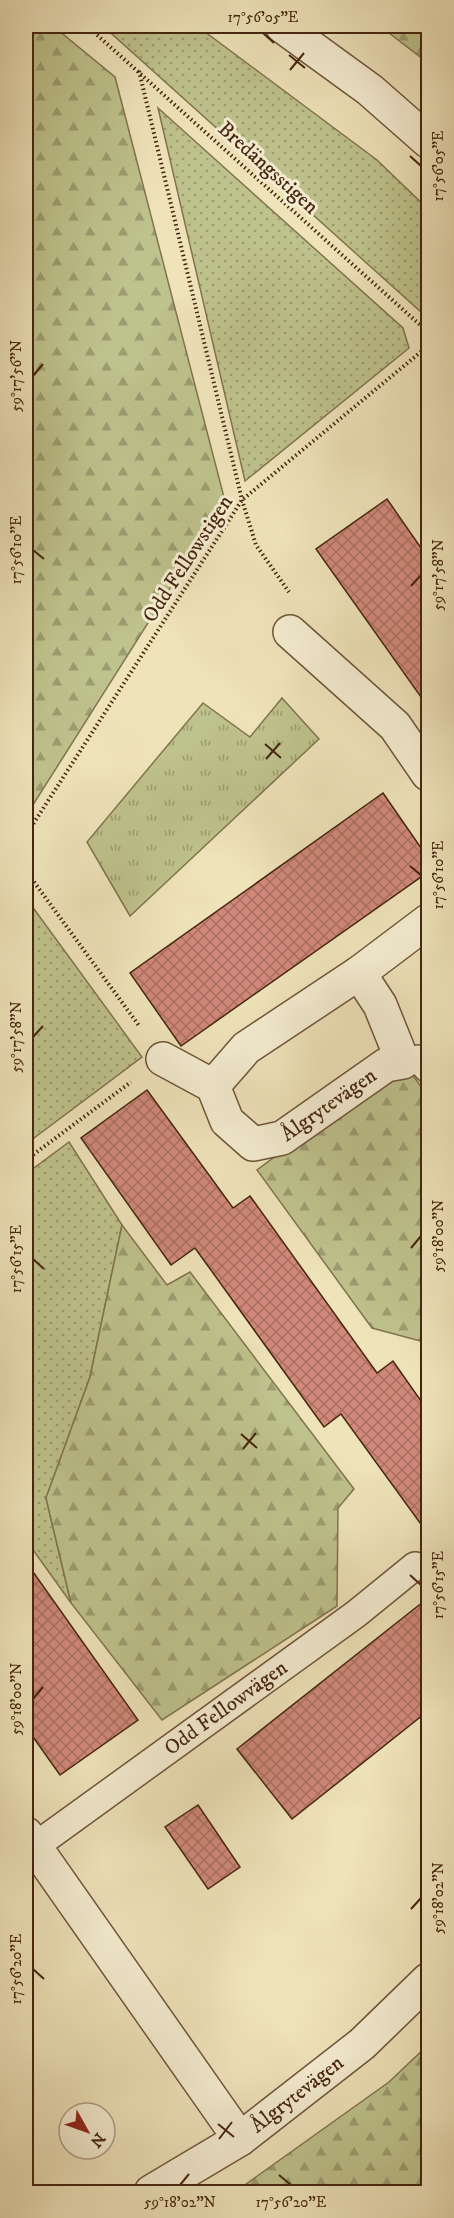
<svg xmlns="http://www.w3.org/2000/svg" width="454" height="2218" font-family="'IM FELL DW Pica',serif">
	<defs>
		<pattern id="grass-dots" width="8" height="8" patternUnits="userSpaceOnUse" patternTransform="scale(1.5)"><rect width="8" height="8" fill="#bec28c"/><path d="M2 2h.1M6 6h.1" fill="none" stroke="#9c9d71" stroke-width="1.8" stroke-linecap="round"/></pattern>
		<pattern id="forest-firs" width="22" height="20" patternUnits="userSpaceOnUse" patternTransform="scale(1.5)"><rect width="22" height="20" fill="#bec28c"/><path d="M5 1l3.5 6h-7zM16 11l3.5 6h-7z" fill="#9c9d71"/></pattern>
		<pattern id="park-tufts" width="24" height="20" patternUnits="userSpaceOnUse" patternTransform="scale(1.5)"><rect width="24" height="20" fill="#bec28c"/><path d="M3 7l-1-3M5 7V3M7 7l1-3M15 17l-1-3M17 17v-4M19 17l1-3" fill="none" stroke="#9c9d71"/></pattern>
		<pattern id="building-cross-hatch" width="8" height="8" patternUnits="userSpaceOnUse" patternTransform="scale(1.5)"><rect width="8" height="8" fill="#d0887a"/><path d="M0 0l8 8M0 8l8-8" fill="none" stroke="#ab6f62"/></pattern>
	</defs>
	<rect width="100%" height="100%" fill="#efe3ba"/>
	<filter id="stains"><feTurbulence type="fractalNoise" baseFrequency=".00333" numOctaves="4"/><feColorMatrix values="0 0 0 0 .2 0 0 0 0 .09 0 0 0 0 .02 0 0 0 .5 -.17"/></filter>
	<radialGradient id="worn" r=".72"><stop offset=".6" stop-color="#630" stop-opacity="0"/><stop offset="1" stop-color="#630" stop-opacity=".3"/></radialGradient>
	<path fill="url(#grass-dots)" stroke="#82744e" stroke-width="1.5" d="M103 26H197L377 160 428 209V312H421Z
		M158 108 403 328 409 348 245 481Z
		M26 898 142 1057 26 1144Z
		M69 1142 122 1225 90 1377 46 1498 71 1603 26 1540V1174Z"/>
	<path fill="url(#forest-firs)" stroke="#82744e" stroke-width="1.5" d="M26 26H53L115 77 225 501 26 816Z
		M380 26H428V63Z
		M403 1062 428 1096V1343L372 1328 257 1170Z
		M122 1225 167 1285 190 1272 354 1489 338 1508 337 1606 162 1720 71 1603 46 1498 90 1377Z
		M428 2045V2192H235L389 2082Z"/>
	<path fill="url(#park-tufts)" stroke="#82744e" stroke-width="1.5" d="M282 698 319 739 130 916 87 842 203 703 250 737Z"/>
	<path fill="url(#building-cross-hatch)" stroke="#45250f" stroke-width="1.5" d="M387 499 428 558V707L316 549Z
		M383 793 428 858V872L181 1046 130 973Z
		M147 1090 233 1208 250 1196 377 1373 393 1361 428 1411V1523L423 1527 341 1414 324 1427 195 1248 171 1265 81 1138Z
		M26 1562 138 1720 60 1775 26 1727Z
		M428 1598V1711L292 1819 237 1749Z
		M198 1805 240 1867 208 1889 165 1827Z"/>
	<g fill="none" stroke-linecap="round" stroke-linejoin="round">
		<g stroke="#70543a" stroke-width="30">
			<g id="service">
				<path d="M403 1062 419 1059 428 1069"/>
				<path id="s1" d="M34 1847 356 1614 415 1566"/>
			</g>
		</g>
		<g stroke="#70543a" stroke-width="36">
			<g id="minor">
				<path d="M290 632 395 726 428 774"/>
				<path id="s2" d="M163 1059 213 1086 227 1121 253 1144 282 1138 386 1065 403 1062 380 1005 359 973"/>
				<path d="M213 1086 246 1048 359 973 428 921"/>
				<path d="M26 1834 240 2139"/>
			</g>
		</g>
		<g stroke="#70543a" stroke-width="36">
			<g id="tertiary">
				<path d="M282 26 370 90 428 141"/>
				<path id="s3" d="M151 2192 240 2139 362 2044 428 1980"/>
			</g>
		</g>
		<path stroke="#45250f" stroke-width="4" stroke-dasharray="1.5 3" stroke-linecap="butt" d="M87 26 428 332
			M139 71 242 500 256 545 289 592
			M26 835 242 500 428 346
			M26 871 140 1027
			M26 1160 131 1082"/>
		<use href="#service" stroke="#f5edd2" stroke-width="27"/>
		<use href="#minor" stroke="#f5edd2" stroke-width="33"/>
		<use href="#tertiary" stroke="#f5edd2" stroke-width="33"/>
	</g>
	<path fill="none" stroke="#45250f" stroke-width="2" d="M263 33 274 43M289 55 305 68M290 70 304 53M410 156 421 166M33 376 43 364M33 550 44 559M411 586 421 575M265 744 281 758M266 759 280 743M410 866 421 875M33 1037 43 1026M411 1248 421 1236M33 1259 44 1269M241 1434 257 1448M243 1449 256 1433M410 1575 421 1585M33 1699 43 1687M411 1909 421 1898M33 1969 44 1979M218 2124 234 2137M219 2139 232 2122M279 2175 291 2185M180 2185 189 2174"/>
	<g text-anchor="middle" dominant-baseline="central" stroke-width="6" stroke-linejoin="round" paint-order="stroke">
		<g font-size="21" fill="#45250f" stroke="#f5edd2">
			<text transform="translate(268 168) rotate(42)">Bredängsstigen</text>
			<text transform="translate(188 559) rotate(-57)">Odd Fellowstigen</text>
			<text stroke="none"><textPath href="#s2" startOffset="216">Ålgrytevägen</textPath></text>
			<text stroke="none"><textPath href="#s1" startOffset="237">Odd Fellowvägen</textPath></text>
			<text stroke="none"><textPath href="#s3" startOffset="176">Ålgrytevägen</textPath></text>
		</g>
	</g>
	<rect width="454" height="2218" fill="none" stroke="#efe3ba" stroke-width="66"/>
	<g transform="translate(87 2131) rotate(130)"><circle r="28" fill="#f5edd2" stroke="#af9d84" stroke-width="1.5"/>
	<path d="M0-4.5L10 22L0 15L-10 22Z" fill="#8f2418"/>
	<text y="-9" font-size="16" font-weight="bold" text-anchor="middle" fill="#45250f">N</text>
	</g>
	<rect x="33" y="33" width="388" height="2152" fill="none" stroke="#45250f" stroke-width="2"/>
	<g font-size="15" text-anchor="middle" fill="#45250f">
		<text x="263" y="22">17°56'05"E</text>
		<text transform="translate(438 166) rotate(-90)" y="5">17°56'05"E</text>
		<text transform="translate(16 376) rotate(-90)" y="5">59°17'56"N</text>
		<text transform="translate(16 550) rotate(-90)" y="5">17°56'10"E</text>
		<text transform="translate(438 575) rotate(-90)" y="5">59°17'58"N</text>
		<text transform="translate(438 875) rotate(-90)" y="5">17°56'10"E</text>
		<text transform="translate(16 1037) rotate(-90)" y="5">59°17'58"N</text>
		<text transform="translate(438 1236) rotate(-90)" y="5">59°18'00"N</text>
		<text transform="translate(16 1259) rotate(-90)" y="5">17°56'15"E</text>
		<text transform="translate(438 1585) rotate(-90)" y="5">17°56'15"E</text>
		<text transform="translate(16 1699) rotate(-90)" y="5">59°18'00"N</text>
		<text transform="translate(438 1898) rotate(-90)" y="5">59°18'02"N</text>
		<text transform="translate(16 1969) rotate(-90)" y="5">17°56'20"E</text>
		<text x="180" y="2207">59°18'02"N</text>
		<text x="291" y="2207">17°56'20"E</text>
	</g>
	<rect width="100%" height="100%" filter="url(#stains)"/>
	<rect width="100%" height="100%" fill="url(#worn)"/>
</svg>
